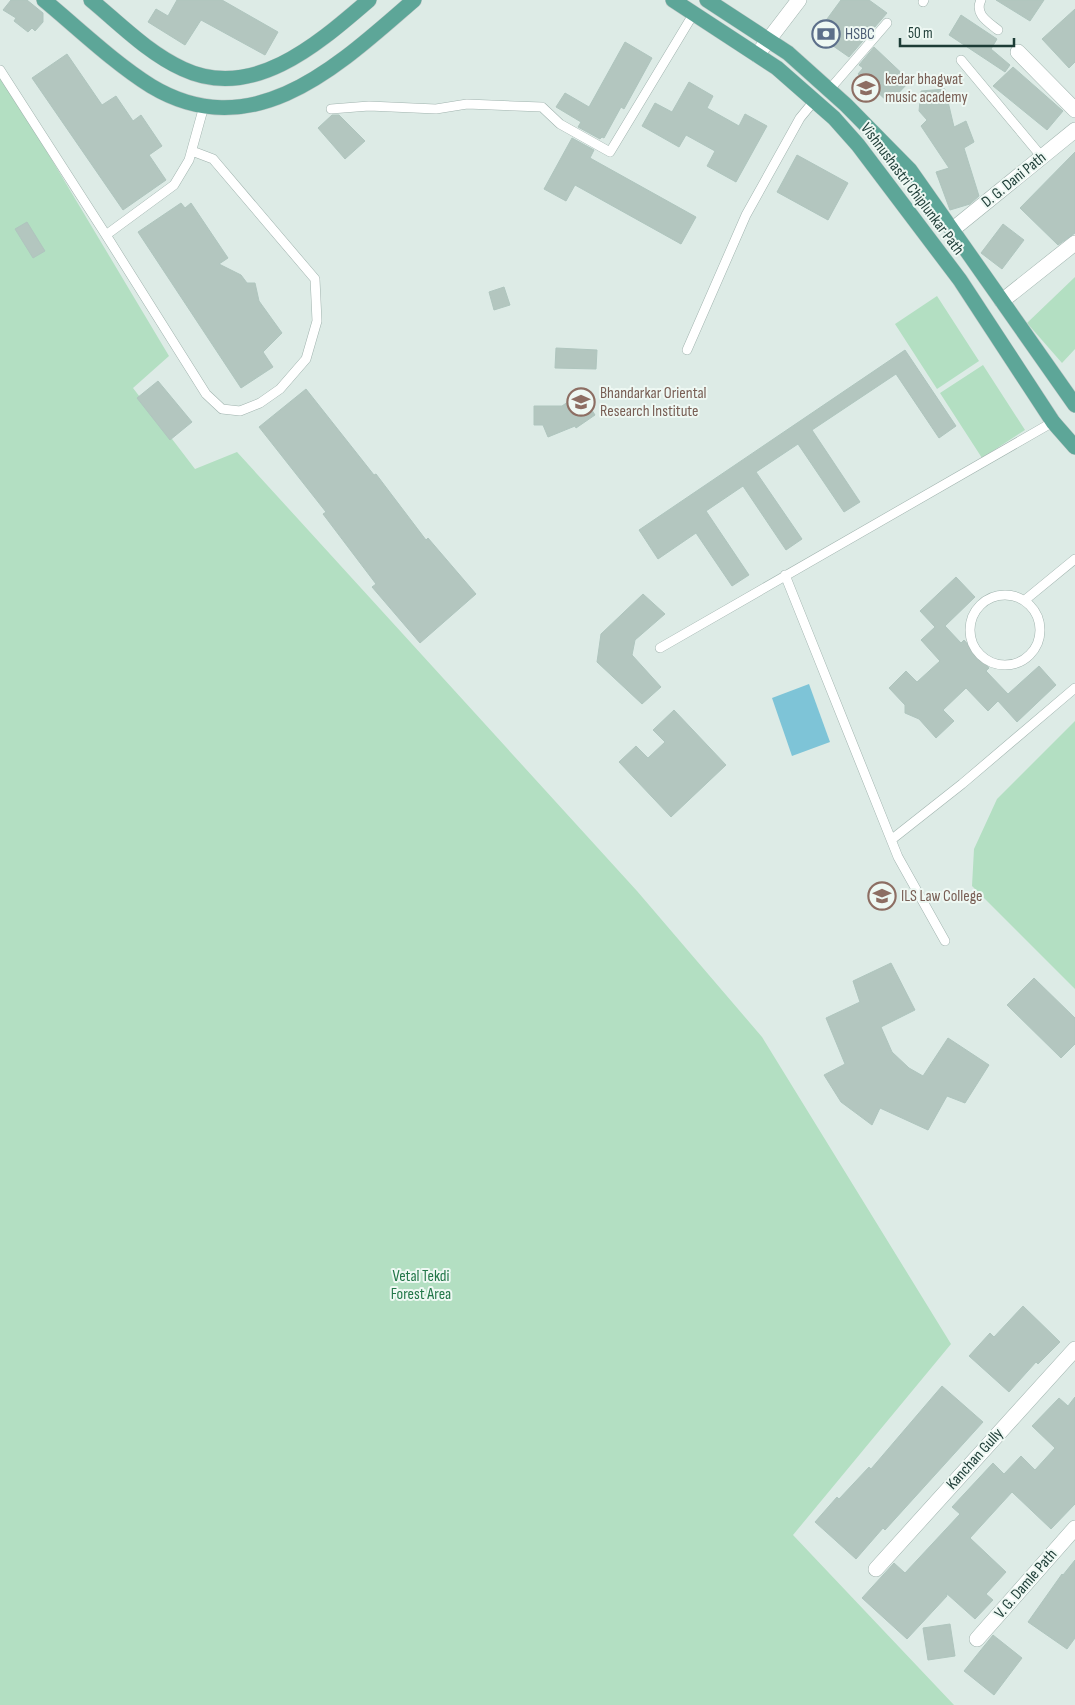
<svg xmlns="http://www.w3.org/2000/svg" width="1075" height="1705" font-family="'Sofia Sans Condensed',sans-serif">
	<rect width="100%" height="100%" fill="#ddebe6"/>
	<path fill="#b3dfc2" d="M0 73 169 356 133 388 195 469 237 452 637 891 762 1037 951 1344 793 1535 954 1705H0Z
		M1075 277V349L1062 363 1027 323Z
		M937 296 979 361 937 389 895 324Z
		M983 365 1025 430 982 458 940 393Z
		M1075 721V989L972 886 974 849 997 799Z"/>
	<path fill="#7ec4d7" d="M809 684 830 742 792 756 772 698Z"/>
	<path fill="#b3c6bf" stroke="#afc5be" d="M11 0H27L43 13V22L35 31 32 28 28 32 14 21 16 18 3 10Z
		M177 0H222L278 32 265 55 201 20 185 45 148 22 156 9 168 16Z
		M841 0H869L887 13 849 57 816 34Z
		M996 0H1044L1030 21Z
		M1075 9V62L1069 68 1042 39Z
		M961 15 997 39 991 49 1010 65 1005 72 949 35Z
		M625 42 652 58 624 109 621 107 604 138 602 137 600 139 578 127 581 122 556 107 565 93 589 107Z
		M874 47 910 81 889 103 858 74 863 68 859 65Z
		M67 54 102 105 116 96 133 121 141 115 162 146 149 155 166 180 123 210 32 78Z
		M1013 67 1063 111 1047 130 993 86Z
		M689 82 713 96 707 108 739 126 745 114 767 126 736 182 707 166 715 151 686 135 679 147 642 126 655 103 672 112Z
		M945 89 954 127 966 121 974 142 964 148 979 196 970 204 950 210 936 172 949 168 921 126 927 120 919 111 921 91Z
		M332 115H339L365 141 345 159 318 128Z
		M572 138 594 150 590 158 696 217 681 244 575 185 566 201 544 189Z
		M1075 152V233L1058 245 1020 208Z
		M797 155 848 183 828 220 777 192Z
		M181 203 185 208 191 203 228 258 219 264 241 275 247 283H255L259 301 282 333 263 352 273 367 241 388 138 232Z
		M27 222 45 251 33 258 15 229Z
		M1003 224 1024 240 1002 269 981 253Z
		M504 287 510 305 494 310 489 292Z
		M556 348 597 350 596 369 555 368Z
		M905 350 956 426 939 438 896 374 812 430 860 502 844 512 798 444 756 472 802 539 786 550 743 486 706 511 749 575 732 586 696 533 658 559 639 530Z
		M158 381 192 422 170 440 137 398Z
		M306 389 374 475 376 474 426 540 428 538 476 594 420 643 372 587 376 584 323 514 326 512 259 427Z
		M581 393 595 415 576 428 575 426 548 437 543 425H534V406H562Z
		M956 577 975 597 945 626 961 643 964 640 989 668 986 671 1008 694 1039 666 1056 685 1017 722 998 701 988 711 966 688 943 710 954 721 936 738 919 719 905 713V705L889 688 906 671 917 682 940 661 921 640 935 627 920 611Z
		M643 594 665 614 635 640 632 655 661 687 642 704 597 662 601 634Z
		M674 710 726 765 671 817 619 762 636 746 648 758 665 742 653 730Z
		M891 963 915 1010 881 1027 892 1052 909 1068 923 1076 948 1038 989 1065 965 1103 947 1096 928 1130 880 1108 872 1125 841 1102 824 1075 845 1064 826 1018 860 1002 853 981Z
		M1034 978 1075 1018V1044L1061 1058 1007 1005Z
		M1023 1306 1060 1342 1038 1364 1036 1362 1009 1392 969 1356 990 1333 994 1337Z
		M942 1386 983 1422 885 1530 883 1528 856 1559 815 1522 837 1497 839 1499 869 1467 871 1469Z
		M1075 1397V1504L1051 1529 1012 1492 970 1538 1006 1572 986 1594 993 1600 975 1619 946 1593 947 1596 907 1639 862 1598 894 1563 905 1573 960 1514 952 1507 993 1463 1004 1474 1021 1456 1035 1470 1055 1448 1032 1426 1059 1398 1068 1406Z
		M1075 1560V1638L1067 1649 1028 1622 1062 1574 1063 1575Z
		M950 1624 955 1656 928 1660 923 1628Z
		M993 1635 1022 1658 994 1695 964 1671Z"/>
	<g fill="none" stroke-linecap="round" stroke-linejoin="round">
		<g stroke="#a0b3ae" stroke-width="10">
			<path id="service" d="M981 0C974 14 988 22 998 30
				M923 2 924 0
				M961 60 1042 157
				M0 70 106 235 174 185 189 160 204 106
				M829 90 887 23
				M331 109 369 106 436 109 467 104 542 107 560 124 610 152 694 13
				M106 235 206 394 222 409 240 411 260 403 280 389 306 359 317 321 315 279 213 159 192 151
				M687 350 746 215 800 118 814 101
				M785 575 898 857 945 941
				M970 630a35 35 0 1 1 70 0a35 35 0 1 1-70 0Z
				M1025 600 1075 559
				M660 648 1053 422
				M891 840 962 784 1075 688"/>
		</g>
		<g stroke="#a0b3ae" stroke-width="16">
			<path id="minor" d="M1018 52 1075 110
				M952 230 1075 130
				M1002 301 1075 243
				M876 1569 1075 1349
				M977 1639 1075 1528"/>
		</g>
		<g stroke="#a0b3ae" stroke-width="16">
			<path id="tertiary" d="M757 55 799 0"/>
		</g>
		<g stroke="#c0c8c7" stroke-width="16">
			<path id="primary" d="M44 0C79 29 113 62 151 86 254 148 340 64 414 0
				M91 0C120 24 148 53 183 69 253 102 319 43 369 0
				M673 0 777 68 834 118 858 145 960 280 1053 422 1075 447
				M707 0 788 53 846 105 910 170 1075 405"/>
		</g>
		<use href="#service" stroke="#fff" stroke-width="9"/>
		<use href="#minor" stroke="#fff" stroke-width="15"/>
		<use href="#tertiary" stroke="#fff" stroke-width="15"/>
		<use href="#primary" stroke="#5da698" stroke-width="15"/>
	</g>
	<defs>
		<g id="bank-ring" transform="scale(1.4375)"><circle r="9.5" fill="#eef8f3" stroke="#5c6f8a" stroke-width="1.5"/><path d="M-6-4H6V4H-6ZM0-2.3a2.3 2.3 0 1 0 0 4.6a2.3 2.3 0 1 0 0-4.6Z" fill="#5c6f8a"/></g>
		<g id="school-ring" transform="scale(1.4375)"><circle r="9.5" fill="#eef8f3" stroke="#8d6e63" stroke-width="1.5"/><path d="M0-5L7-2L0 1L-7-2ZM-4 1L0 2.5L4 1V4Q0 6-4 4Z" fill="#8d6e63"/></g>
		<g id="university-ring" transform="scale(1.4375)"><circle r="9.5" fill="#eef8f3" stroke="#8d6e63" stroke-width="1.5"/><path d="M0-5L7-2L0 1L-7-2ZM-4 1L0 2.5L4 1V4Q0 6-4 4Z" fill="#8d6e63"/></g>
	</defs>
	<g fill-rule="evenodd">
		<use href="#bank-ring" x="826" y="34"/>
		<use href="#school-ring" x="866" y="88"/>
		<use href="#university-ring" x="581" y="402"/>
		<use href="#university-ring" x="882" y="896"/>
	</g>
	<g text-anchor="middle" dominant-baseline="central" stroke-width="4" stroke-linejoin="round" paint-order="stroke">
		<g font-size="16" fill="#4e5e75" stroke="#eef8f3" text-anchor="start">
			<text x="845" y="34">HSBC</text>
		</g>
		<g font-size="16" fill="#785e54" stroke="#eef8f3" text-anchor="start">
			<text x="885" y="79">kedar bhagwat<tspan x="885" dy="18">music academy</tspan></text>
			<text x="600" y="393">Bhandarkar Oriental<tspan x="600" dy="18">Research Institute</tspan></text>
			<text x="901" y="896">ILS Law College</text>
		</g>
		<g font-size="16" fill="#1d3c36" stroke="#eef8f3">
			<text transform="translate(1014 180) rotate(-39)">D. G. Dani Path</text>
			<text transform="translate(912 189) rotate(53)">Vishnushastri Chiplunkar Path</text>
			<text transform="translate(975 1459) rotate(-48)">Kanchan Gully</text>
			<text transform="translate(1026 1584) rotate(-49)">V. G. Damle Path</text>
		</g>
		<g font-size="16" fill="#237749" stroke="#eef8f3">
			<text x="421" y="1276">Vetal Tekdi<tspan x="421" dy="18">Forest Area</tspan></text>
		</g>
	</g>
	<path d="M900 38v8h114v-8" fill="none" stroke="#1d3c36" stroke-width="2.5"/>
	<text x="908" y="38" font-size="15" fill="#1d3c36" stroke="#eef8f3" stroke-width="4" paint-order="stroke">50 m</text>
</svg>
